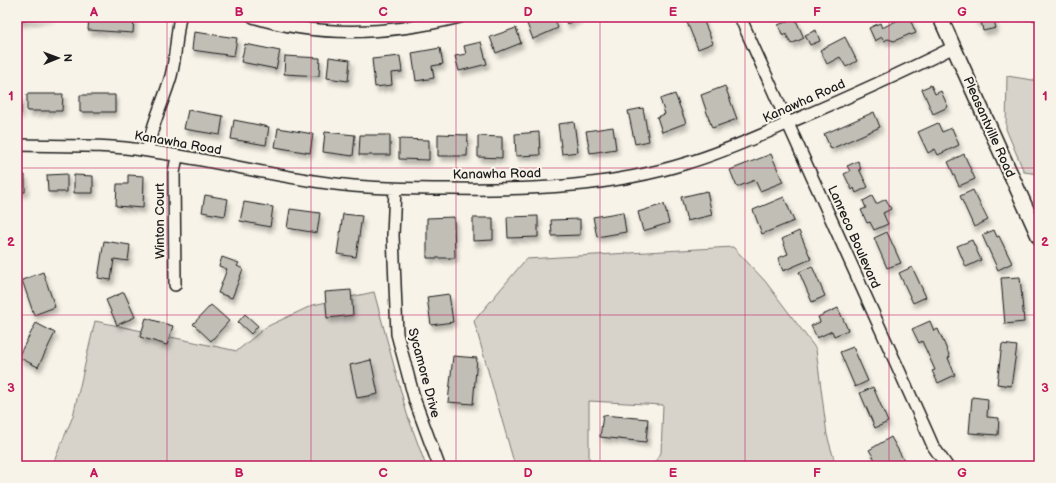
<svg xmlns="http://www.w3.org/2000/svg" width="1056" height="483" font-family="'Balsamiq Sans',sans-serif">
	<defs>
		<filter id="shadow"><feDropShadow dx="2.5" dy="4.5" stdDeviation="2" flood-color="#0004"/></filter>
	</defs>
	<rect width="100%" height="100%" fill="#f7f3e8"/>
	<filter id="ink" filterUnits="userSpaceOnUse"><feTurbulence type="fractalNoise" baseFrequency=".025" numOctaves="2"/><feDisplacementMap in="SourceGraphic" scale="8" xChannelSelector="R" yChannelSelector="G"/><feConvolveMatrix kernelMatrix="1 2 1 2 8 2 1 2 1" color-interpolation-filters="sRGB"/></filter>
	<g filter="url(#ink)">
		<path fill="#d7d3cb" stroke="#7a7874" d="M1006 17H1039V21L1006 19Z
			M1007 76 1039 81V174L1024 172 1006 129Z
			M733 247 765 281 816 349 827 435 836 466H652L661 453 663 405 589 401V459L594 466H515L474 321 526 259Z
			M374 292 407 414 426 466H52L73 416 95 321 237 351 266 327 313 305Z"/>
		<path fill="#c0beb5" stroke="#1c1c1c" filter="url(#shadow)" d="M17 17H51L17 22Z
			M89 17H134L133 33 88 30Z
			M542 17H554L558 28 533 39 527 24Z
			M564 17H581L567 24Z
			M694 17H702L713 43 698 49 686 20Z
			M904 17H909L916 33 911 35 910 34 894 41 888 39 884 41 882 37 875 41 869 28 880 23 882 28Z
			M975 17H993L996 28 983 31 981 21 976 22Z
			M795 18 804 38 791 44 786 34 783 36 778 25Z
			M516 28 521 43 496 53 490 37Z
			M816 30 820 41 810 45 805 35Z
			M194 32 237 38 234 56 192 50Z
			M845 37 857 61 846 67 840 57 827 64 820 50Z
			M481 42 487 64 459 71 455 56 466 54 464 46Z
			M245 44 280 51 276 69 241 62Z
			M440 48 443 64 432 66 434 78 416 81 412 53Z
			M285 56 320 58 319 76 284 74Z
			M400 56 402 72 391 73 392 85 375 87 372 59Z
			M329 57 350 60 348 81 327 78Z
			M931 85 935 94 941 91 948 107 933 114 922 89Z
			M725 86 737 119 712 128 701 95Z
			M27 94H63L62 111H27Z
			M675 94 686 123 662 132 657 117 665 114 660 99Z
			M80 95H115V112H80Z
			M17 96 21 97V114L17 113Z
			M643 108 649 141 635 144 628 111Z
			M188 110 223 116 220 135 184 129Z
			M874 112 880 127 831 149 824 134Z
			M234 120 269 127 266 145 231 139Z
			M574 122 578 152 562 154 558 124Z
			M938 123 942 132 952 128 959 145 938 155 935 149 928 153 918 132Z
			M613 127 616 149 590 153 586 131Z
			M278 128 313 134 310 153 275 147Z
			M325 132 355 135 353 156 323 152Z
			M539 132 540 155 516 156 515 134Z
			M438 134 468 135 467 156H438Z
			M360 135H390V155H359Z
			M478 136 502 137V158L478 157Z
			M399 139 429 140V160L399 159Z
			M771 154 783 182 760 191 755 180 737 187 730 170Z
			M964 154 975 179 959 186 948 162Z
			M858 161 861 169H859L868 187 856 193 854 188 852 190 844 174 850 171 847 166Z
			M67 174V192H48L47 175Z
			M17 175H25V192H17Z
			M74 175 93 176V193H74Z
			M128 175 144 176 143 208 116 206 117 184H128Z
			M973 190 988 220 974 227 960 196Z
			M707 191 712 215 687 221 681 197Z
			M205 195 228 199 225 216 202 212Z
			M872 196 876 204 886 199 891 209 883 213 888 224 874 230 870 222 867 223 861 210 866 208 863 201Z
			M784 197 794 221 762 234 753 210Z
			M244 202 273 207 270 227 240 221Z
			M664 204 669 223 643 231 638 212Z
			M290 209 320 213 317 233 287 228Z
			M623 212 626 232 597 237 593 217Z
			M343 214 362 216 356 257 337 254Z
			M538 216V237L508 238 507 217Z
			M454 217 455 258H427V218Z
			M473 218H493V240L473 241Z
			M580 219V235L552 236 551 220Z
			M994 230 997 237 999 236 1012 263 998 270 982 235Z
			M799 231 811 259 783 271 778 258 788 254 782 239Z
			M887 232 901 263 887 268 874 238Z
			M972 240 981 260 966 267 957 246Z
			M104 241 130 245 128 261 114 259 111 280 98 278Z
			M222 257 239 263 237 266 243 269 232 298 218 293 227 269 219 266Z
			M812 266 825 296 812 302 799 272Z
			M912 267 926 297 913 303 899 273Z
			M43 272 55 307 34 315 22 280Z
			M1020 277 1024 322 1005 324 1001 278Z
			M351 290 353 315 327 318 325 292Z
			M124 292 135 317 117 325 106 300Z
			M449 294 453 322 431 325 427 297Z
			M211 305 229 321 211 341 193 324Z
			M838 308 848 330 834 336 832 331 817 338 811 326 820 322 818 317Z
			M245 314 258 326 251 334 238 322Z
			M146 318 173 326 167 345 140 337Z
			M930 321 934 331 938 329 950 357 948 358 955 375 938 383 932 371 935 370 922 341 919 343 912 329Z
			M36 323 55 333 38 367 18 357Z
			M1002 344 1017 346 1011 386 997 384Z
			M853 347 868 381 855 387 840 352Z
			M453 356 477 358 473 404 448 402Z
			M371 360 378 394 357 398 350 365Z
			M873 387 888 422 875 428 860 393Z
			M972 397 988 399 987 417 999 418 998 435 969 433Z
			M603 415 648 419 646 442 600 437Z
			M891 437 907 466H879L869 450Z"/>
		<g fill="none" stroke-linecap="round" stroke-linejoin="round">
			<g stroke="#1c1c1c" stroke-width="14">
				<path id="minor" d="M253 17C320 38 393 34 460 17
					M740 17 926 430 933 446 947 466
					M17 145C60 146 105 144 148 151 214 160 278 178 344 185 380 189 415 189 451 189 531 190 610 187 687 163 724 152 760 136 795 120 849 97 902 73 954 47
					M148 150C151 125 164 101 171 76 176 57 176 36 180 17
					M395 189 393 235 397 334 415 401 439 466
					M175 285 174 173 177 156"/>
			</g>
			<g stroke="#1c1c1c" stroke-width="17">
				<path id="major" d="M940 17 1039 237"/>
			</g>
			<use href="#minor" stroke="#f7f3e8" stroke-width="11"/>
			<use href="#major" stroke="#f7f3e8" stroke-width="14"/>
		</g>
	</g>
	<path fill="none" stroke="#c2185b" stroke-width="1" stroke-opacity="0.55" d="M167 17V466M311 17V466M456 17V466M600 17V466M745 17V466M889 17V466M17 168H1039M17 315H1039"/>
	<g text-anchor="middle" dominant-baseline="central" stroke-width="4" stroke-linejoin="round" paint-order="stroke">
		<g font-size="13" fill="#1c1c1c" stroke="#f7f3e8">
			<text transform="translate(804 101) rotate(-24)">Kanawha Road</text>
			<text transform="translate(989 127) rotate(66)">Pleasantville Road</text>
			<text transform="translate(178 143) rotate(10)">Kanawha Road</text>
			<text transform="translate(497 174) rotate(-1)">Kanawha Road</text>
			<text transform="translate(160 221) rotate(-90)">Winton Court</text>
			<text transform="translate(854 237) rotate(66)">Lanreco Boulevard</text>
			<text transform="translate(424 373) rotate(75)">Sycamore Drive</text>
		</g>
	</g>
	<rect width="1056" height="483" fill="none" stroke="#f7f3e8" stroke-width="44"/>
	<g transform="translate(58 58) rotate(89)" stroke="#f7f3e8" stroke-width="3" paint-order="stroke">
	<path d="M0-3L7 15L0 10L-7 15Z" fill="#1c1c1c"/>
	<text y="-6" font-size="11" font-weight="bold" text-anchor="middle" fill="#1c1c1c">N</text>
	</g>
	<rect x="22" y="22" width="1012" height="439" fill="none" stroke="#c2185b" stroke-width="1.5"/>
	<g font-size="13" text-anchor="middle" font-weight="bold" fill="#c2185b">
		<text x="94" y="16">A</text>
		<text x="239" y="16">B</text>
		<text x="383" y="16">C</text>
		<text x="528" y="16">D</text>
		<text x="673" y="16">E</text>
		<text x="817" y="16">F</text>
		<text x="962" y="16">G</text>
		<text x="11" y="100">1</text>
		<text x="1045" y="100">1</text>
		<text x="11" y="246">2</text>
		<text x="1045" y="246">2</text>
		<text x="11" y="392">3</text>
		<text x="1045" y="392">3</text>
		<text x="94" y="477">A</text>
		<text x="239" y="477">B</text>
		<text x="383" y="477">C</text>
		<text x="528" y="477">D</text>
		<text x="673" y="477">E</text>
		<text x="817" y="477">F</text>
		<text x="962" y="477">G</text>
	</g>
</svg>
